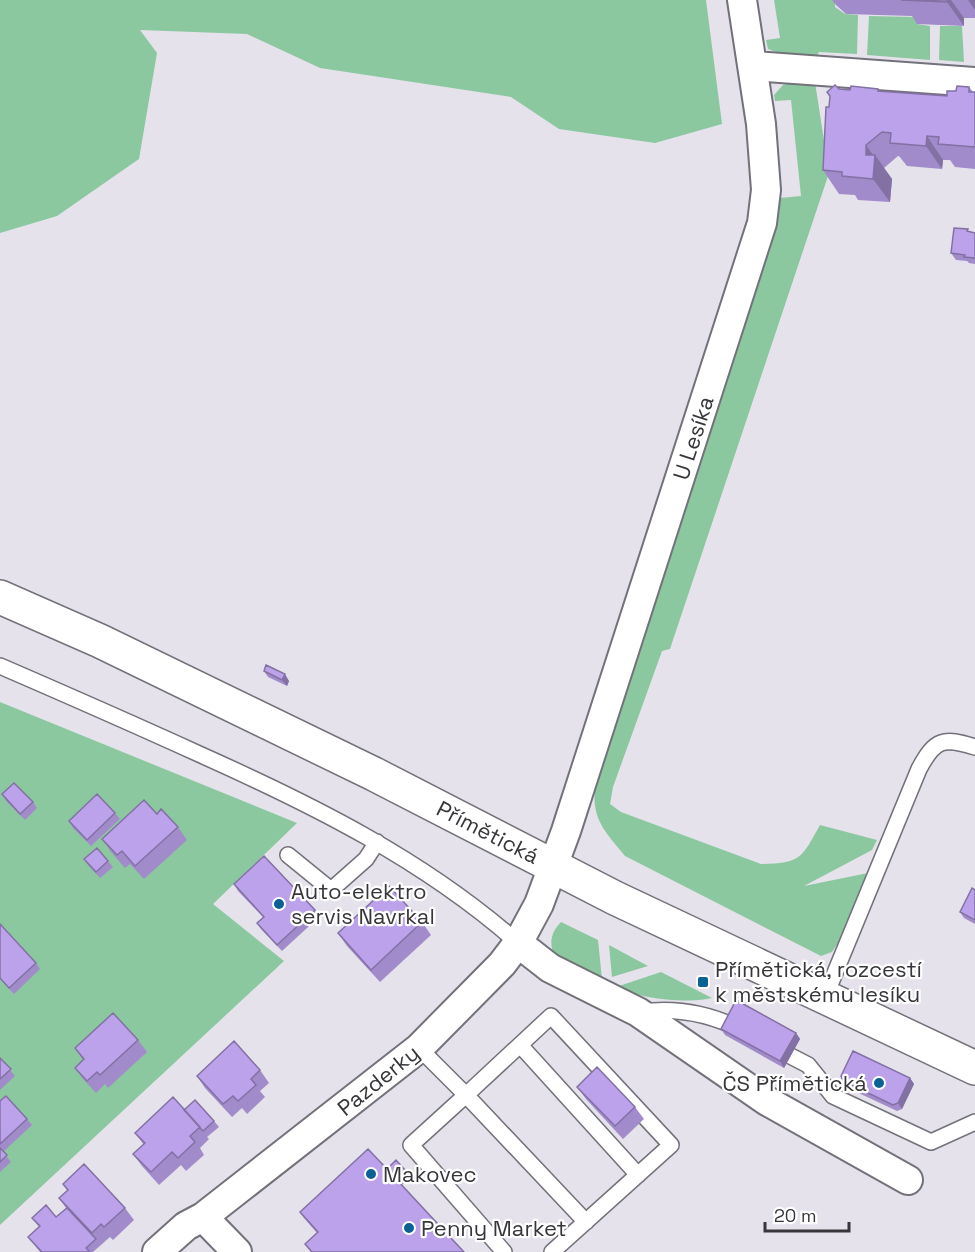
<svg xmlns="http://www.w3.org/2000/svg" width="975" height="1252" font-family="'Space Grotesk',sans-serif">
	<rect width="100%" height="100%" fill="#e5e2ec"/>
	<path fill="#8cc89f" d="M0 0H706L722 124 655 143 559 129 511 97 320 68 247 34 140 30 157 53 139 159 57 216 0 233Z
		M774 0H835V7L845 14 858 15 857 54 819 52 813 66 768 49 766 40 780 38Z
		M869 16 916 17 917 24 930 26V60L867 55Z
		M940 26H962L964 62 939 60Z
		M801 80 815 82 829 173 670 649 662 651 613 787 610 804 621 812 761 864C801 863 801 859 820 825L877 840 872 850 804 886 868 873 847 929 832 952 821 956 625 856C602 828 590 817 596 779L777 224 780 198 801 196 791 100 775 101 774 95 783 85Z
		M0 702 297 823 213 904 284 961 0 1225Z
		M561 922 598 940 602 979 554 956C549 943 551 932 561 922Z
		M609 945 648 966 612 977Z
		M661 972 712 998C683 1004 642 999 616 987Z"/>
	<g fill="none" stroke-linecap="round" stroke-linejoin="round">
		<g stroke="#737179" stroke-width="18">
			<path id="service" d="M0 666C67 695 133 724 199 754 313 805 424 860 518 943
				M288 855 331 890 366 859 377 842
				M825 997 919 769C935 739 943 737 975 747
				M641 1012C677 1007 709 1013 742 1030
				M520 1045 638 1175
				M773 1047 808 1065 833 1096 931 1142 975 1122
				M419 1048 466 1095 551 1016 671 1145 552 1252
				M504 1252 411 1145 466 1095 586 1222"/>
		</g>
		<g stroke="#737179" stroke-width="32">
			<path id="minor" d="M753 66 975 82
				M518 943 550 968 638 1012 767 1101 908 1180
				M203 1217 237 1252
				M157 1252 186 1226 203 1217 419 1048 502 964 518 943 539 904 566 831 762 223 766 190 761 124 742 0"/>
		</g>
		<g stroke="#737179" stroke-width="36">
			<path id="secondary" d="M0 597 100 641 374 774 615 898 975 1068"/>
		</g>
		<use href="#service" stroke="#fff" stroke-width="15"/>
		<use href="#minor" stroke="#fff" stroke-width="28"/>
		<use href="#secondary" stroke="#fff" stroke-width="33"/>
	</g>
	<path fill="#a18bca" d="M832 0H975V18H964V26L917 24 912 16 846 14 836 5Z
		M969 87 973 92H975V169L955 167 950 160H943L942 169 907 166 899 156H898L884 168 892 179 890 202 858 200 855 195 839 194 823 170 829 107 839 89 879 91 947 96Z
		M970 232 975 233V264L969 263 967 261 956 260 951 253Z
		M264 671 289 681 287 686 268 677Z
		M2 794 33 802 37 808 25 820 6 801Z
		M115 813 120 819 91 846 73 828 69 821Z
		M157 814 178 827 187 840 144 879 130 864 125 868 111 852 102 839Z
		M84 859 108 861 113 867 100 878 88 865Z
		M234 884 315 910 319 917 282 951 261 929 257 923 263 917 238 891Z
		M975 890V924L964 918 960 912Z
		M422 922 431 935 380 982 347 946 338 933Z
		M0 924 36 963 40 969 14 994 0 979Z
		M721 1029 796 1033 800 1039 784 1068 725 1035Z
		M138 1040 147 1052 108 1088 105 1084 96 1093 84 1080 75 1068 83 1060 75 1048Z
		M0 1058 15 1076 0 1090Z
		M260 1070 269 1083 260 1091 265 1097 247 1114 242 1108 232 1117 205 1088 197 1076Z
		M910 1078 914 1084 902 1109 897 1111 848 1088 843 1081Z
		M577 1087 635 1107 644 1119 623 1139 586 1099Z
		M0 1101 27 1119 32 1125 3 1152 11 1162 0 1172Z
		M184 1110 214 1121 219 1127 207 1137 209 1139 200 1148 204 1155 186 1171 181 1165 159 1185 142 1166 133 1154 144 1145 135 1133Z
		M387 1169 406 1171 410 1178 402 1185 464 1252H311L305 1244 317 1233 304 1218 300 1212Z
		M63 1184 125 1208 134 1220 113 1240 110 1237 93 1252H40L28 1237 39 1227 32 1218 56 1217 66 1208 59 1198 68 1191Z"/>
	<path fill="#8371a4" d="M947 0H951L964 18V26L947 2Z
		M968 0H975V10Z
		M927 136 943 160 942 169 926 146Z
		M866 145 875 158V155L892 179 890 202 873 179 866 155Z
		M285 674 289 681 287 686 282 680Z
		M796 1033 800 1039 784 1068 780 1061Z
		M910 1078 914 1084 902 1109 898 1103Z"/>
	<path fill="#bba2eb" stroke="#8371a4" stroke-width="1.5" d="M901 0H947V2Z
		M835 85 839 89 850 90 851 86 878 89V91L947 96V91H956L957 86 969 87V92H975V147L938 144 939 137 927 136 926 146 890 143 891 133 882 132 866 145V155H875L873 179 842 176V172L823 170 826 107H829L830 96 827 92Z
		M954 228 968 229 967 231 975 233V258L964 257 965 255 951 253Z
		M266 665 285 674 282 680 264 671Z
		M14 783 33 802 20 814 2 794Z
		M97 794 115 813 87 840 69 821Z
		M144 800 157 814 161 809 178 827 135 866 122 851 117 855 102 839Z
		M97 848 108 861 96 872 84 859Z
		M264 856 315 910 277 945 257 923 264 917 234 884Z
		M389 886 422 922 371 970 338 933Z
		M972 888 975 890V920L960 912Z
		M0 924 36 963 9 988 0 978Z
		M736 1000 796 1033 780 1061 721 1029Z
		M113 1013 138 1040 100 1075 97 1072 87 1081 75 1068 84 1059 75 1048Z
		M234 1041 260 1070 251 1079 256 1085 238 1101 233 1096 223 1104 197 1076Z
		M853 1051 910 1078 898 1103 893 1105 843 1081 841 1076Z
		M0 1058 11 1069 0 1079Z
		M597 1067 635 1107 615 1126 577 1087Z
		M6 1096 27 1119 0 1144V1101Z
		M173 1097 200 1127 190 1136 195 1142 178 1158 172 1152 151 1172 133 1154 145 1143 135 1133Z
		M195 1100 214 1121 203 1131 184 1110Z
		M0 1148 7 1155 0 1162Z
		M368 1149 387 1169 396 1160 406 1171 397 1180 464 1252H312L305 1244 318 1232 300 1212Z
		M84 1164 125 1208 104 1227 101 1224 92 1233 59 1198 68 1190 63 1184Z
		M46 1205 56 1217 67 1208 96 1239 86 1248 89 1251 88 1252H42L28 1237 40 1226 32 1218Z"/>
	<g fill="#0c6193" stroke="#fff" stroke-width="2">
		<circle cx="279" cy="904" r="6"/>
		<rect x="697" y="976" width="12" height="12" rx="3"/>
		<circle cx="879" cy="1083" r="6"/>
		<circle cx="371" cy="1174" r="6"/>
		<circle cx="409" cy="1228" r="6"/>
	</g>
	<g text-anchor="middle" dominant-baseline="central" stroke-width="4.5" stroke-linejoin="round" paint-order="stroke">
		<g font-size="22" fill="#37363a" stroke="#fff">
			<text transform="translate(693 438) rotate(-72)">U Lesíka</text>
			<text transform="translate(488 832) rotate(27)">Přímětická</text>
			<text transform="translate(378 1080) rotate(-39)">Pazderky</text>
		</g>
		<g font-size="22" fill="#37363a" stroke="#fff" text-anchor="start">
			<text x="291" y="891">Auto-elektro<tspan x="291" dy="25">servis Navrkal</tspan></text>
			<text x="715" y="969">Přímětická, rozcestí<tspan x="715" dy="25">k městskému lesíku</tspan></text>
			<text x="867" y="1083" text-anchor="end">ČS Přímětická</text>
			<text x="383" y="1174">Makovec</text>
			<text x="421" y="1228">Penny Market</text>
		</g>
	</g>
	<path d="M765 1222v9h84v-9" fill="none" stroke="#37363a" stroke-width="3"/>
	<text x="774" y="1222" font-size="18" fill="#37363a" stroke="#ffffff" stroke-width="4.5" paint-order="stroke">20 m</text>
</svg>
